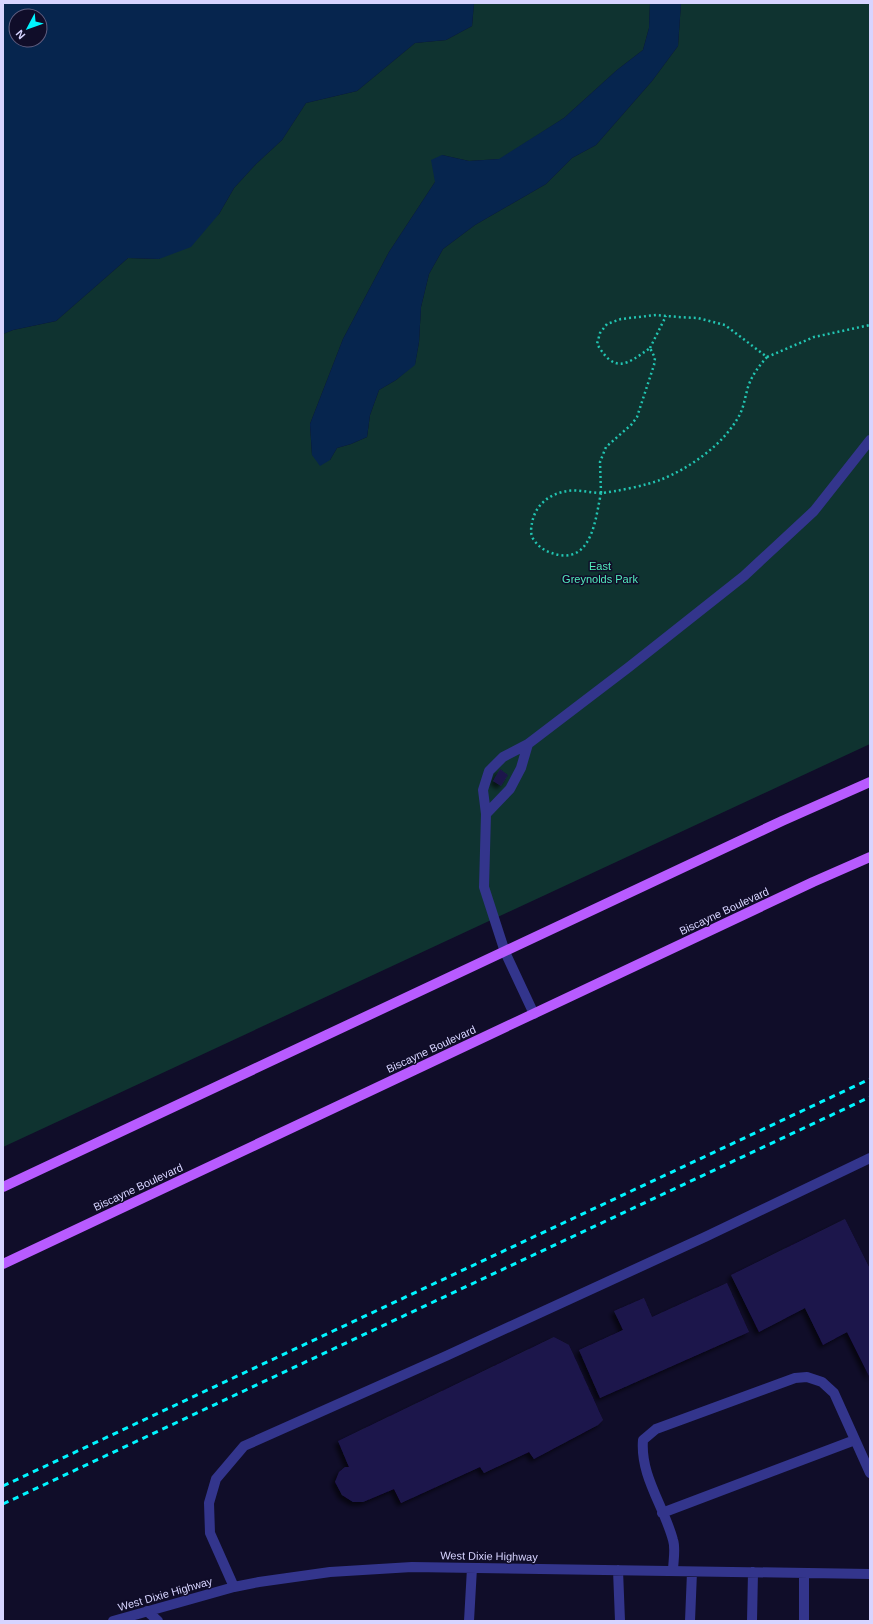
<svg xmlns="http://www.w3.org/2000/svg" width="873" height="1624" font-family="Helvetica,sans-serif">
	<defs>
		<filter id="shadow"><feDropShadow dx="-3.5" dy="3.5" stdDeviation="2" flood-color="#0009"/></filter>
	</defs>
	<rect width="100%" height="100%" fill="#100d29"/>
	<path fill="#0f3330" d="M474 3H650L649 28 643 50 617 70 564 118 500 159 469 161 442 155 435 182 389 252 343 339 310 424 312 455 330 460 337 448 351 444 367 437 370 415 379 390 396 380 415 364 419 342 421 307 429 274 443 249 475 225 546 184 572 158 596 145 652 81 678 46 681 3H870V744L3 1147V334L13 330 56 321 128 258 159 259 219 214 234 188 256 164 282 140 306 103 357 91 415 43 446 40 472 26Z"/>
	<path fill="#06254e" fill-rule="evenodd" d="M3 3H474L472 26 446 40 415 43 357 91 306 103 282 140 256 164 234 188 219 214 191 247 159 259 128 258 56 321 13 330 3 334ZM16 16H40V40H16Z
		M650 3H681L678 46 652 81 596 145 572 158 546 184 475 225 443 249 429 274 421 307 419 342 415 365 396 380 379 390 370 415 367 437 351 444 337 448 330 460 320 466 312 455 310 424 343 339 389 252 435 182 431 160 442 155 469 161 499 159 564 118 617 70 643 50 649 28Z"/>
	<path fill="#1e174c" filter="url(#shadow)" d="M500 769 508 775 501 786 493 781Z
		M845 1219 870 1269V1378L847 1332 823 1345 805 1308 759 1332 731 1275Z
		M727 1283 749 1332 600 1398 579 1350 623 1330 614 1311 644 1298 652 1317Z
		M554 1337 569 1345 603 1420 598 1425 534 1459 529 1452 484 1473 480 1467 401 1503 394 1489 363 1502H353L342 1495 335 1482 339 1472 345 1467H349L338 1441Z"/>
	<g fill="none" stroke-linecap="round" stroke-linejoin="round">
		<path stroke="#22c5b2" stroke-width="2.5" stroke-dasharray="2 3" stroke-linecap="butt" d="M650 348 666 316
			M767 357 814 337 870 325
			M601 493 600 462 606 447 632 424 637 417 654 365 655 358 650 348C626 365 615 374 597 344L600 333 607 324 621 319 656 315 678 317 698 318 725 325 767 357C759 366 752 375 748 387 745 397 744 407 739 416 723 445 690 468 660 480 648 485 614 492 601 493 590 493 578 489 568 491 550 493 535 505 532 523 531 528 530 535 534 540 540 549 549 553 559 555 593 561 596 515 601 493"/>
		<path stroke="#33358c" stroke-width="10" d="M486 814 510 789 521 768 528 744
			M534 1014 505 952 484 887 486 814 483 790 489 771 503 757 528 744 629 667 744 576 814 511 870 440
			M662 1513 855 1440
			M618 1570 620 1621
			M673 1571C673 1562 676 1549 673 1540 664 1506 640 1476 643 1440L656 1429 795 1378 807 1377 822 1382 834 1393 870 1473
			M234 1587 210 1533 209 1503 216 1479 244 1446 446 1356 705 1237 870 1158
			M147 1611 158 1621
			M113 1621 234 1587 259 1582 330 1572 412 1567 870 1574
			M469 1621 472 1568
			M690 1621 692 1572
			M752 1621 753 1572
			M804 1621V1573"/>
		<path stroke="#b85bff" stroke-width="10" d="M3 1187 782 821 870 782
			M3 1264 813 882 870 857"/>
		<path stroke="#00f5ff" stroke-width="3" stroke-dasharray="6 5" stroke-linecap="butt" d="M3 1486 870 1079
			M3 1504 870 1097"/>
	</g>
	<g text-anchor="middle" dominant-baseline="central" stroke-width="3" stroke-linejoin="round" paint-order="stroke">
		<g font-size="11" fill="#53ecbd" stroke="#100d29">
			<text x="600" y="566">East<tspan x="600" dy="13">Greynolds Park</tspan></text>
		</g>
		<g font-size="11" fill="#d7d4ff" stroke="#100d29">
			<text transform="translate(724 911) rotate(-25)">Biscayne Boulevard</text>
			<text transform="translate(431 1049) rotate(-25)">Biscayne Boulevard</text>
			<text transform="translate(138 1187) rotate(-25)">Biscayne Boulevard</text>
			<text transform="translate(489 1556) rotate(1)">West Dixie Highway</text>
			<text transform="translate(165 1594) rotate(-16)">West Dixie Highway</text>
		</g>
	</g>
	<rect width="873" height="1624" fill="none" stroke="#d7d4ff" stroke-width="8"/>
	<g transform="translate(28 28) rotate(229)"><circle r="19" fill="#100d29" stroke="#605d7f"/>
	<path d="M0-3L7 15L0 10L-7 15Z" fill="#00f5ff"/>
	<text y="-6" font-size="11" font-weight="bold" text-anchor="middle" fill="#d7d4ff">N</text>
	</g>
</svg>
